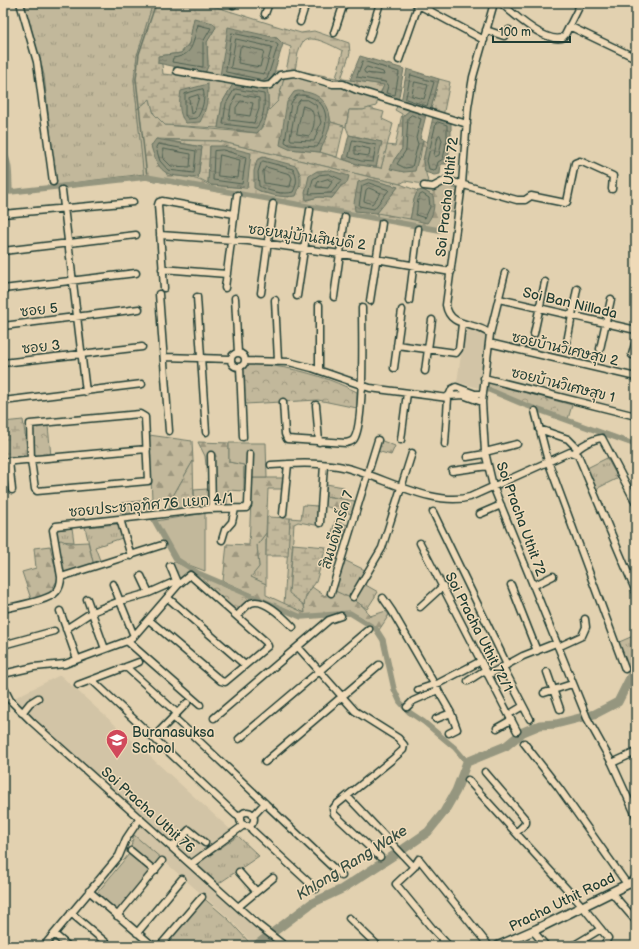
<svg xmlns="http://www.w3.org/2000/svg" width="639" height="949" font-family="'Balsamiq Sans','Playpen Sans Thai',sans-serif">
	<defs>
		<pattern id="grass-tufts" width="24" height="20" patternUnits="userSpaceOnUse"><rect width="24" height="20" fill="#c2b89b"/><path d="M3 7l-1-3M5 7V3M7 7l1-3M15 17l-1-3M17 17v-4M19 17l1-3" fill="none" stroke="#9d977f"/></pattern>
		<pattern id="forest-firs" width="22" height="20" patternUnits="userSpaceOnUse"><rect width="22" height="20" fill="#c2b89b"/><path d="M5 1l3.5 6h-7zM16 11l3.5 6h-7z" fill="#9d977f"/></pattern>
		<pattern id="wetland-marsh" width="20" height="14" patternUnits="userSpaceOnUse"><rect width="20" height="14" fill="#c2b89b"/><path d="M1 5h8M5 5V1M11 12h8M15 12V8" fill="none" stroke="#9d977f"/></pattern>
		<pattern id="park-crowns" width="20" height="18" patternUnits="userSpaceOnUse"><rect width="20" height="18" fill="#c2b89b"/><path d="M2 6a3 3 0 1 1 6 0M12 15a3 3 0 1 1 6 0" fill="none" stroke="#9d977f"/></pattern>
		<pattern id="water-ripples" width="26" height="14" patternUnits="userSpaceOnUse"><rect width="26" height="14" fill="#95967f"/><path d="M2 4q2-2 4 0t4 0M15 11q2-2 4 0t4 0" fill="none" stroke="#797c69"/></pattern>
	</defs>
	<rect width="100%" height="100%" fill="#e2d1b0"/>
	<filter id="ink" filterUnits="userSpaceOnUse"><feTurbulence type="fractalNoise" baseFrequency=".025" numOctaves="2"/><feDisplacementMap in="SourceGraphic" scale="8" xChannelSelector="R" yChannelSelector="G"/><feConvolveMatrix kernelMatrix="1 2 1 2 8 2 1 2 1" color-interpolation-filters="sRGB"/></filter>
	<g filter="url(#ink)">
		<path fill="#d2c4a6" d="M465 328 486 333 479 388 457 382Z
			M60 675 232 831 191 860 12 699Z
			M143 823 265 933 255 943 251 942 230 919 134 835Z"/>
		<path fill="url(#grass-tufts)" stroke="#707a68" d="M24 3H153L137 56 134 80 144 174 56 185 44 75Z
			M275 71H286L278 102 268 111V94L214 81V75L272 79Z
			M607 458 618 478 594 490 585 469Z
			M326 484 344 487 340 498 324 496Z
			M303 505 318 506 316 520H322L321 526 298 522 294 524 289 592 304 605 305 613 284 604 290 518 301 519Z
			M335 521 348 525 344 537 332 532Z
			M118 524 122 538 95 547 101 563 94 566 85 527Z
			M72 528 74 542 57 541 56 530Z
			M266 533V584L250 577 259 567 257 545Z
			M344 560 367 571 350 599 333 590Z
			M364 584 378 592 367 609 354 600Z
			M633 636 636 642V660L633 662 628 672 617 643Z
			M238 836 259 856 218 884 197 864Z
			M200 895 228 919 249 942 245 946H159Z"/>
		<path fill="url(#forest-firs)" stroke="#707a68" d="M295 70 336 78 385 85 381 91 376 106 363 110H349L346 127 331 122 328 109 289 149 320 152 360 165 381 168 387 145 395 146 402 114 395 110 398 105 410 110 403 116 402 149 394 160 396 169 404 172 420 158 423 140 427 142 423 161 429 186 453 180V188L459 189 455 213 443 210 440 231 377 219V213L433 196 423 190V184L405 181 400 184 218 141 156 139 167 175C186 177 202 177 216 191L144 179 137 109 150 99 154 114 165 125 257 133 264 125 268 111 278 101 286 71Z
			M149 435 192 441 193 461 173 496 174 510H170L169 497 152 499Z
			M380 440 395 446 391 455 377 451Z
			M198 442 229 443V462L244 465V491L228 490 227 504 214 505V467L206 465 205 456Z
			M252 478H283L282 489H268L266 533 257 545 259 567 251 577 266 584V595L305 613 304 600 312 587 325 596 330 589C344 595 364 602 370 616L386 611 389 615 379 630 361 617 351 612 302 616 223 581 227 544 249 545Z
			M207 489 208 506 195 507 194 490Z
			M324 496 355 501 352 514 324 506Z
			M149 500 150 514 121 517V503Z
			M61 540 68 543 88 542 94 566 62 574 57 541Z
			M50 546 58 579 49 594 31 599 22 572 36 568 34 548Z"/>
		<path fill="url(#wetland-marsh)" stroke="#707a68" fill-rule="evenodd" d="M153 3H204L280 27 301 33 314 31 349 43 350 53 341 79 336 78 343 51C334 47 307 30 301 45 297 52 297 62 295 70L286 71 291 47 283 44 277 38 220 76 215 75 214 81 233 84 222 103 218 128 165 125 154 114 150 99 137 109 134 80 137 56ZM195 19 216 27 207 42 208 66 205 73 174 67 173 75 163 74 162 64 158 63 159 56 181 53 189 43Z
			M439 79 450 82 443 116 430 112Z
			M369 108 384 112 382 119 393 124 381 168 376 167 381 142 349 135 346 127 349 110H363Z
			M331 122 344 126 337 157 320 152Z
			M165 140 218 141 400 184 418 191C412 200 413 209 410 219L377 213V219L216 191 211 185 247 188 210 146 208 183 198 178 202 147ZM296 166 301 175V185L289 197 263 193 255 188ZM368 179 398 187 376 213ZM341 186 332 198 319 197 306 200Z
			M23 420 28 455 3 458V422Z
			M193 461 194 508 174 510 173 496Z
			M267 517 290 518 288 556H266Z
			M293 544 326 547 316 582 306 595 304 605 289 593Z"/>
		<path fill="url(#park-crowns)" stroke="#707a68" d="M248 364C286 365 323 375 357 392V408L318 400 245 404 241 370Z
			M486 382 572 405 568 419 485 389Z
			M48 426 51 456 33 458 31 428Z
			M175 562 251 597 236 614 194 575 179 581 171 563Z"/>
		<path fill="#c2b89b" stroke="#707a68" d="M229 443H266L267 478H244V465L229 462Z
			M205 513V571L181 562 177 558 156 521Z
			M134 835 162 859 117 911 97 893 129 854Z"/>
		<path fill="url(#water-ripples)" stroke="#667261" d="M194 18 213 23 216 27 207 42 208 66 205 73 158 63V56L181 53 189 44Z
			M228 27 277 38 283 44 272 79 264 84 220 76Z
			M360 56 404 69 398 102 380 95 384 85 350 80Z
			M407 69 439 79 430 112 401 102Z
			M208 84C208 98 207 109 200 122L186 123C178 114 179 102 181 91Z
			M233 84 267 89C270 105 268 121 257 133L218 128 222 103Z
			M298 91C317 92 330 101 330 121 330 131 323 143 320 152L289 149 280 145 287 102 294 92Z
			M410 110 426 115 420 139 423 140 415 171 404 172 390 169 394 160 402 149 403 116Z
			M433 117 447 120 451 123V141L447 164H441L440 174 434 175 425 172 423 161Z
			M349 135 382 142 376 167 360 165 343 159Z
			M156 139 202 147 198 178C168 175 160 178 151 146Z
			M210 146H223L251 153 247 188 211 185 208 183Z
			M263 157 296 166C302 177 301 184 296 196 282 198 267 195 254 188V171L257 160Z
			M329 170 349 176 347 183 341 186 332 198 319 197 306 200 305 193 309 176 317 171Z
			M368 179 398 187 377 213 355 211 354 203 358 182Z
			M423 190 433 196C435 206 434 214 427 223L410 219C413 209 412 200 418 191Z"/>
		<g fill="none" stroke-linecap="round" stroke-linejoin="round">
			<path stroke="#4e6152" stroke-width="1" d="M198 25 211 28 203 42V67L172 62 173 58C195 55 192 42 198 25Z
				M232 33 274 42 278 45 267 79 264 80 226 72Z
				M236 39 272 47 264 74 231 68Z
				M242 46 264 51 260 67 238 63 240 48Z
				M363 61 399 72 395 95 386 93 388 86 385 82 357 77Z
				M367 67 383 72 384 75 365 73 364 71Z
				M411 75 434 82 427 106 406 99Z
				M415 82 428 85 424 99 412 96Z
				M203 89C206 98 202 111 197 118L188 119 185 115V94Z
				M235 89 264 94C265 105 264 119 256 128L223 124 226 104Z
				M237 94 259 98V109L254 123 229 120 231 106Z
				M198 95 199 97 194 113 191 114 189 98Z
				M299 95C331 96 331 125 317 147L290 145 285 142 291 103 296 96Z
				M308 100 316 105 321 122 314 141 291 140 290 138 296 105 300 100Z
				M241 101 253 103 250 116 236 114V108Z
				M303 106 311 109C316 118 315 127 309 136L297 134Z
				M412 115 421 119 416 138 418 144 412 167 405 168 397 164 406 150 408 118Z
				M438 122 447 125V140L443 159 438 162 436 169 434 170 429 169 427 161 436 123Z
				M440 135 442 140 439 155 435 157 434 155 438 136Z
				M353 140 376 145 373 162 361 161 349 157Z
				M158 144 196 151 194 173 168 170 160 161 156 148Z
				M357 146 370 149 369 156 355 154V147Z
				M163 149 191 154 190 167 171 166 164 159Z
				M223 150 246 157 242 184 213 180 214 151Z
				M220 155 240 160 238 178 218 176Z
				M263 161 293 169C298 178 297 184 293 192 284 195 267 191 259 186L258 172 261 163Z
				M266 167 290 174 292 178 290 187 264 183 263 172Z
				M329 174 342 180 331 193 309 194 313 179 319 175Z
				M328 179 332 182 328 188 316 187 318 182Z
				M369 183 389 190 374 209 359 206 362 186Z
				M369 188 381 193 372 204 364 201 366 190Z
				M423 194 429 198 430 207 425 218 416 215C418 208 416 201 420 195Z"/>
			<path stroke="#667261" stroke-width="1.5" d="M147 177 136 79 139 54 156 3"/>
			<path stroke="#95967f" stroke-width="5.5" d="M3 152C11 162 9 180 10 192L147 177 439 230
				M487 389 525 405 636 445
				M150 501 152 511
				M154 520 176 559 198 573 301 617 350 613 376 629 383 640 394 689 400 702 409 712 424 722 455 748 467 762"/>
			<path stroke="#95967f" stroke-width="9" d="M255 946 312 903 342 889 402 850 428 832 444 812 456 791 467 762 506 746 523 732 540 725 556 724 595 714 618 702 636 666"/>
			<g stroke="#1f3d34" stroke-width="9">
				<path id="minor" d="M20 3 37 62 53 182
					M415 3 484 40
					M494 3 473 77 468 107 462 184 446 305C450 329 475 321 490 334L482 402 485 452 493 486 587 718 612 763 636 816
					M501 3C513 14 545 43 562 38L565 35 581 3
					M233 5V3
					M265 14 269 3
					M300 22 306 3
					M569 26 636 58
					M486 30 504 36 509 30
					M334 33 344 3
					M369 39 380 3
					M399 60 419 3
					M177 71 264 86 270 85 280 75 294 73 333 84H343L357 90 467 124
					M424 186 433 187 446 180 517 200H525L531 196 565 203 567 202 575 163 580 161 613 176 612 189
					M62 190 86 392
					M3 214 133 202
					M160 235 248 241 376 259 451 272
					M3 251 136 235
					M162 269 227 274
					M164 288 158 205 159 202 162 201 234 214
					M225 288 237 195
					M3 289 136 273
					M261 293 273 204
					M159 294 169 431
					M297 296 310 210
					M197 297 206 432
					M334 297 345 217
					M235 298 238 353
					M499 299 636 330
					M275 300 278 361
					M370 301 382 223
					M409 301 418 229
					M319 305V370
					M3 326 139 309
					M490 334 505 273
					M534 334 545 282
					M567 342 577 289
					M489 343 636 377
					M397 345 456 353 459 349 462 324
					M600 349 611 299
					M231 360a7 7 0 1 1 14 0a7 7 0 1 1-14 0Z
					M632 355 636 340
					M164 357 231 359
					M245 361 289 362 312 368 370 388 448 398 445 444
					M3 363 142 347
					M240 367 243 437
					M394 368 402 310
					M425 371 432 320
					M484 378 636 416
					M448 396 463 395 482 402
					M448 398 452 389 456 387 475 394H482
					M3 401 142 384
					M283 402 285 434 287 439 346 443C349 442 352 442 354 439 365 422 362 333 362 308
					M316 405 319 442
					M535 411 548 461 625 669
					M140 414 145 417 148 481 37 491 35 489 31 460 30 424Z
					M539 429 568 439 578 449
					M401 440 407 393
					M485 452 517 444
					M575 452C580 446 593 439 602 438L636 503
					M211 455 212 509
					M467 457 485 454
					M9 461 12 490
					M3 462 147 449
					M271 465C294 463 316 462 338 466 378 473 431 508 470 497L570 452 578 455 636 592
					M452 471 488 466
					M433 512 507 665
					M283 514 288 464
					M480 514 501 505
					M120 519 131 556
					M320 523 324 465
					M222 540 225 530 232 522 235 509
					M420 543 517 731
					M170 566 178 585
					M141 576 149 593
					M61 577 162 545
					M113 584 134 636
					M511 585 537 651
					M533 586 553 576
					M331 593 378 440
					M353 597 382 548 412 453
					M168 598 245 665
					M383 598 392 611 451 713 457 729 449 733
					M87 599 105 649
					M420 607 443 586
					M3 609C15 606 49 601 56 592 60 588 61 582 61 577L53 530 56 526 208 509 246 508 248 505 250 454
					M60 611 77 659
					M237 616C241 612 246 605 251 603 264 597 285 619 293 627
					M66 629 92 612 120 601 149 593 176 581
					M127 641 200 705
					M3 645 54 631
					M298 647 355 711 398 738 404 745 403 750 394 758 336 805 333 809 334 814 380 857
					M558 647 582 636 586 627 585 619
					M126 667 177 713
					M503 667 530 719
					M547 672 560 709
					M3 674 34 667 65 664 127 641 134 636 178 585 190 575 266 642 268 646 225 682 221 681 149 620
					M488 675 523 656 556 643
					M92 680 236 815 241 817
					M468 681 485 670
					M78 685 139 662
					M3 686 10 700 32 722 257 924 285 946
					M418 690 439 683 481 661
					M544 693 572 684
					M407 707 413 701 438 690
					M513 712 523 706
					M22 713 30 703 38 698
					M173 717C230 769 285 823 342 876
					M214 718 329 620 341 616
					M436 719 451 713
					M497 728 511 720
					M153 738 187 703
					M239 739 369 629
					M524 743 559 788 627 884
					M265 762 379 665
					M612 763 636 752
					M485 772 526 820V823L516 833
					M468 780 583 907 608 938 605 943V946
					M347 796 414 867 419 859 489 946
					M240 819a7 7 0 1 1 14 0a7 7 0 1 1-14 0Z
					M253 816 265 803
					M250 826 252 830 316 889
					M172 847 189 830 205 843
					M131 851 155 871
					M191 864 244 825
					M414 867 396 884 432 928 449 946
					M239 872 256 891
					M89 891 153 946
					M611 892 636 921
					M238 907 273 878
					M71 913 110 946
					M117 916 162 861
					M349 918 378 946
					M533 931 546 946
					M137 933 182 879
					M54 934 68 946
					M576 944 601 929
					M44 946 119 856 126 839 140 818
					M160 946 202 897"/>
			</g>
			<g stroke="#1f3d34" stroke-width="11">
				<path id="major" d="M498 946 537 929 636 880"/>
			</g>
			<use href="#minor" stroke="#efdab8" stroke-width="6"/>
			<use href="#major" stroke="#efdab8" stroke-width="8"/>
		</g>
	</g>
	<defs>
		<g id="school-pin" transform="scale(1.15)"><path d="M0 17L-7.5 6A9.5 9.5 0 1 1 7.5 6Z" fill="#d1495b" stroke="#efdab8"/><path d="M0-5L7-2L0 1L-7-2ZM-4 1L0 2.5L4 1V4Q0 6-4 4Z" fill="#fff"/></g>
	</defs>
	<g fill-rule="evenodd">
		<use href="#school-pin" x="117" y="740"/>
	</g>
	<g text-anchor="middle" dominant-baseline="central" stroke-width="3" stroke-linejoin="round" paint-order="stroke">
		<g font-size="14" fill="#1f3d34" stroke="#efdab8">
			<text transform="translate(447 197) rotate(-84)">Soi Pracha Uthit 72</text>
			<text transform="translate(307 237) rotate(8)">ซอยหมู่บ้านสินบดี 2</text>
			<text transform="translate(570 303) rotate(13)">Soi Ban Nillada</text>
			<text transform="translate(39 310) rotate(-6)">ซอย 5</text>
			<text transform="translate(41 347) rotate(-6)">ซอย 3</text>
			<text transform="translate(565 349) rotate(13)">ซอยบ้านวิเศษสุข 2</text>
			<text transform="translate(563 385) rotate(14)">ซอยบ้านวิเศษสุข 1</text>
			<text transform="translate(151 505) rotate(-5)">ซอยประชาอุทิศ 76 แยก 4/1</text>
			<text transform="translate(521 519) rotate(70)">Soi Pracha Uthit 72</text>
			<text transform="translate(337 530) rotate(-73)">สินบดีพาร์ค 7</text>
			<text transform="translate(479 632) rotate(63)">Soi Pracha Uthit 72/1</text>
			<text transform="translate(148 810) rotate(42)">Soi Pracha Uthit 76</text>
			<text transform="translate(562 902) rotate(-26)">Pracha Uthit Road</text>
		</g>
		<g font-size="14" fill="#1f3d34" stroke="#efdab8" text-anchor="start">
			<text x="132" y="732">Buranasuksa<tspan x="132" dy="16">School</tspan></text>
		</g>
		<g font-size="15" font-style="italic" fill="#374f43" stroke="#efdab8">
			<text transform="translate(352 863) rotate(-32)">Khlong Rang Wake</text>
		</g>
	</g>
	<rect width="639" height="949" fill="none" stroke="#efdab8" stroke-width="16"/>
	<rect x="8" y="8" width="623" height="933" fill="none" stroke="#1f3d34" stroke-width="1.5" filter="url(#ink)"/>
	<path d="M493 36v6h77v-6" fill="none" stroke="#1f3d34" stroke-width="2"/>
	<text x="499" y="36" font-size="12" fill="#1f3d34" stroke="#efdab8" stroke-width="3" paint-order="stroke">100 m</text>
</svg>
